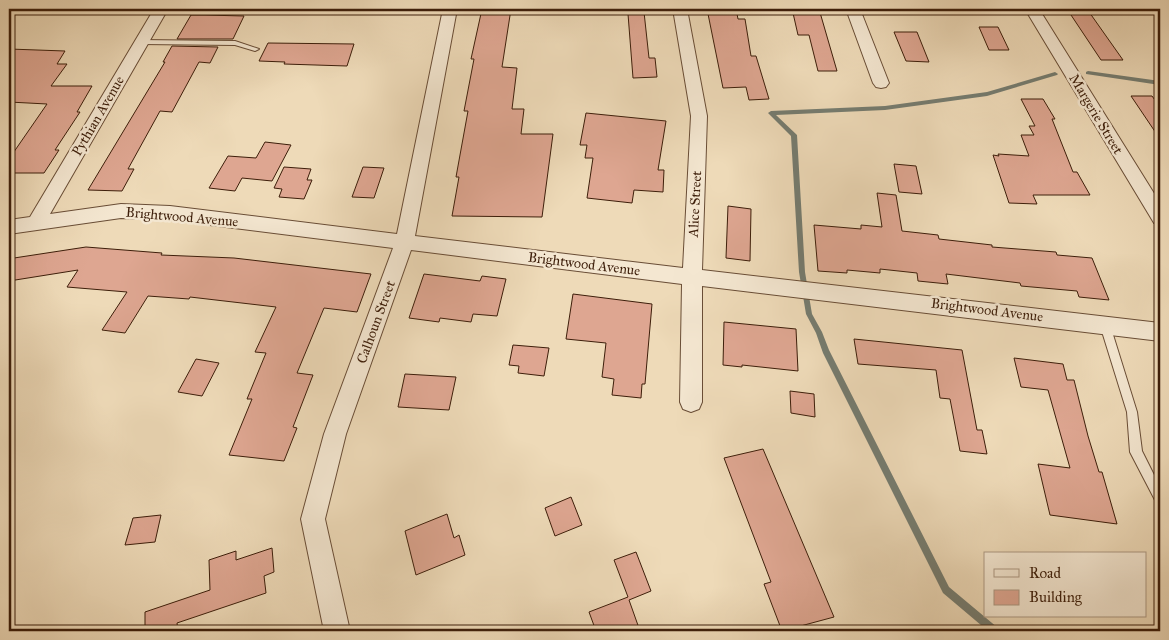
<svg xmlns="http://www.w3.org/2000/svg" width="1169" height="640" font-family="'IM FELL Great Primer',serif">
	<rect width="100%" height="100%" fill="#eedab8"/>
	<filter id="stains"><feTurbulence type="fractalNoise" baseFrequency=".004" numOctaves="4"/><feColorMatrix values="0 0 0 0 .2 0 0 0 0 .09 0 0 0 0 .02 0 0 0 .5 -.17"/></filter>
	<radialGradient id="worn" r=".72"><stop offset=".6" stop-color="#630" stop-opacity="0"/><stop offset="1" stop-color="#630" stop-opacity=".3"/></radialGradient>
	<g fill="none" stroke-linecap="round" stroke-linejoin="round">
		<path fill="#757c70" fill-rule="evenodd" d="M1088 71 1160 81V85L1086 74V72Z
			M1055 72 1058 74 1057 75 987 96 885 110 776 115 797 135 805 272 812 314 822 332 829 350 949 587 998 628 999 631H988L943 593 823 353 816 333 806 314 799 272 791 136 768 113 771 111 885 106 987 92Z"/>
	</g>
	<path fill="#dea691" stroke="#3d1e0a" d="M482 9H511L502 67 517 68 512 109H524L521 134H553L542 217 452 216 459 177H456L468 111H464L474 59H471Z
		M707 9H736L738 19H745L751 56H756L769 99 749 100 746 87 723 88Z
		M803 9H819L837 71H818L809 35H798L793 13H804Z
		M1067 9H1087L1123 60H1101Z
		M644 12 649 58H655L657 77 633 78 628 14Z
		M191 15H205L244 16 233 39H177Z
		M979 27H998L1009 50H989Z
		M894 32H917L929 62 906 61Z
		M268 43 354 44 347 66 284 64 285 62 259 61Z
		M172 46 218 47 210 63 199 62 172 112 160 111 128 169H134L122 191 88 190 165 62H163Z
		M9 49 65 51 57 64H67L51 86H92L77 112H80L55 150H59L44 173H9V159L47 104 9 102Z
		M1131 96H1152L1160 107V139Z
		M1021 99H1043L1055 119H1052L1073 172H1077L1090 195H1033L1037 204 1009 203 993 155 999 156 998 154 1029 156 1021 135H1034L1029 126H1035Z
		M586 113 666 121 658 170H664L663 192 634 190 632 203 587 198 593 158H585L587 145H580Z
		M265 142 291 145 272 181 242 178 235 191 209 188 228 156 256 158Z
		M894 164 916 166 922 194 899 192Z
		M284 167 311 169 307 180H312L304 199 279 197 282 189 274 188Z
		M363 167 384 168 374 198 352 197Z
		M877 193 896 195 902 231 938 235 939 239 992 245V247L1056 252 1057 255 1092 258 1109 300 1079 297 1077 291 1021 286 1020 283 946 274 948 284 918 281 917 273 880 269V273L847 270V273L818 271 814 225 861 229V225L882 227Z
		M728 206 751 209 750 261 726 258Z
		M86 247 162 253 161 255 234 258 371 274 357 312 324 308 297 373 313 375 293 427 297 428 284 461 229 455 252 399H247L266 353 255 352 276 307 190 297 189 299 148 296 125 333 102 330 127 292 67 287 78 270 9 281 14 258Z
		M424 274 480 281 482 276 506 279 497 316 473 314 471 322 440 318 439 322 409 318Z
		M573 294 652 304 645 384H642L641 398 612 395 614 379 602 377 606 343 566 339Z
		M724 322 796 329 798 371 742 365V367L723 365Z
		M854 339 962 350 977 430H982L987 454 960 451 950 399 940 398 936 370 858 364Z
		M513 345 549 348 544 376 518 373 519 366 509 365Z
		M1014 358 1063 364 1067 380H1074L1088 436 1099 472H1102L1117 524 1050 515 1038 464 1070 468 1048 390 1021 387Z
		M196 359 219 363 202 396 178 392Z
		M405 374 456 377 449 410 398 407Z
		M790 391 814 394 815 417 791 413Z
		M763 449 834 617 782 631 764 584 771 582 724 458Z
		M571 497 582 525 555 536 545 508Z
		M447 514 454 538 459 535 465 555 416 575 405 531Z
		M161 515 155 542 125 545 133 518Z
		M272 548 274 572 264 576 266 593 177 623 178 631H145V612L210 590 209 560 236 551V560Z
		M636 552 651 591 629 600 640 631H596L589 612 628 597 614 560Z"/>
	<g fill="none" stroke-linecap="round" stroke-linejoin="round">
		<g stroke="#694d36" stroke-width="2">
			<path id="service" d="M138 40 235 41 259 49 255 51 235 45 141 44H138Z
				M1105 321 1109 322 1110 325 1137 412 1142 451 1160 487V504L1156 502 1130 452 1127 412 1100 325 1101 322Z"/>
		</g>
		<g stroke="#694d36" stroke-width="2">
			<path id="minor" d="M154 9H168L50 214 121 204 170 206 397 234 443 9H457L415 236 683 268 691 116 673 9H687L707 116 702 270 1160 323V341L702 286V402L699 409 691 412 683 409 680 402 682 284 411 250 346 434 325 519 350 631H324L301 519 324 434 393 248 170 220 121 218 9 234V220L30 217Z
				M846 9H860L889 83 886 87 881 88 876 87 873 83Z
				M1025 9H1039L1160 203V225L1154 223Z"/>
		</g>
		<use href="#service" fill="#f4e7d1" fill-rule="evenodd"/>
		<use href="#minor" fill="#f4e7d1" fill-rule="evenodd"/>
	</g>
	<g text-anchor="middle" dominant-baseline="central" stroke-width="5" stroke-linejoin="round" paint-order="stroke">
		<g font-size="14" fill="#3d1e0a" stroke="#f4e7d1">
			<text transform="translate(1096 114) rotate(59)">Margerie Street</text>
			<text transform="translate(98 116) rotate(-60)">Pythian Avenue</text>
			<text transform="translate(695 204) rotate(-87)">Alice Street</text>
			<text transform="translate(182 217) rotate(5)">Brightwood Avenue</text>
			<text transform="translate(584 264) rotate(7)">Brightwood Avenue</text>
			<text transform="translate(987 310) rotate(7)">Brightwood Avenue</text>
			<text transform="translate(376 322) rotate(-70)">Calhoun Street</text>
		</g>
	</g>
	<rect width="1169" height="640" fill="none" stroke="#eedab8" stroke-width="30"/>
	<rect x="10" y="10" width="1149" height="620" fill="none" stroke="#3d1e0a" stroke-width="2.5"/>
	<rect x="15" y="15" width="1139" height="610" fill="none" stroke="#3d1e0a"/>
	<rect x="984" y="552" width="162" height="65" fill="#f4e7d1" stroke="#ab9781"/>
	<rect x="994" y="569" width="25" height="8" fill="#f4e7d1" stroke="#ab9781"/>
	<text x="1029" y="578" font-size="15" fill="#3d1e0a">Road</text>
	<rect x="994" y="590" width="25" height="15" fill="#dea691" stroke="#ab9781"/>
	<text x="1029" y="602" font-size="15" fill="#3d1e0a">Building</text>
	<rect width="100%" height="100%" filter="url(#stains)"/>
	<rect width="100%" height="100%" fill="url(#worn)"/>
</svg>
